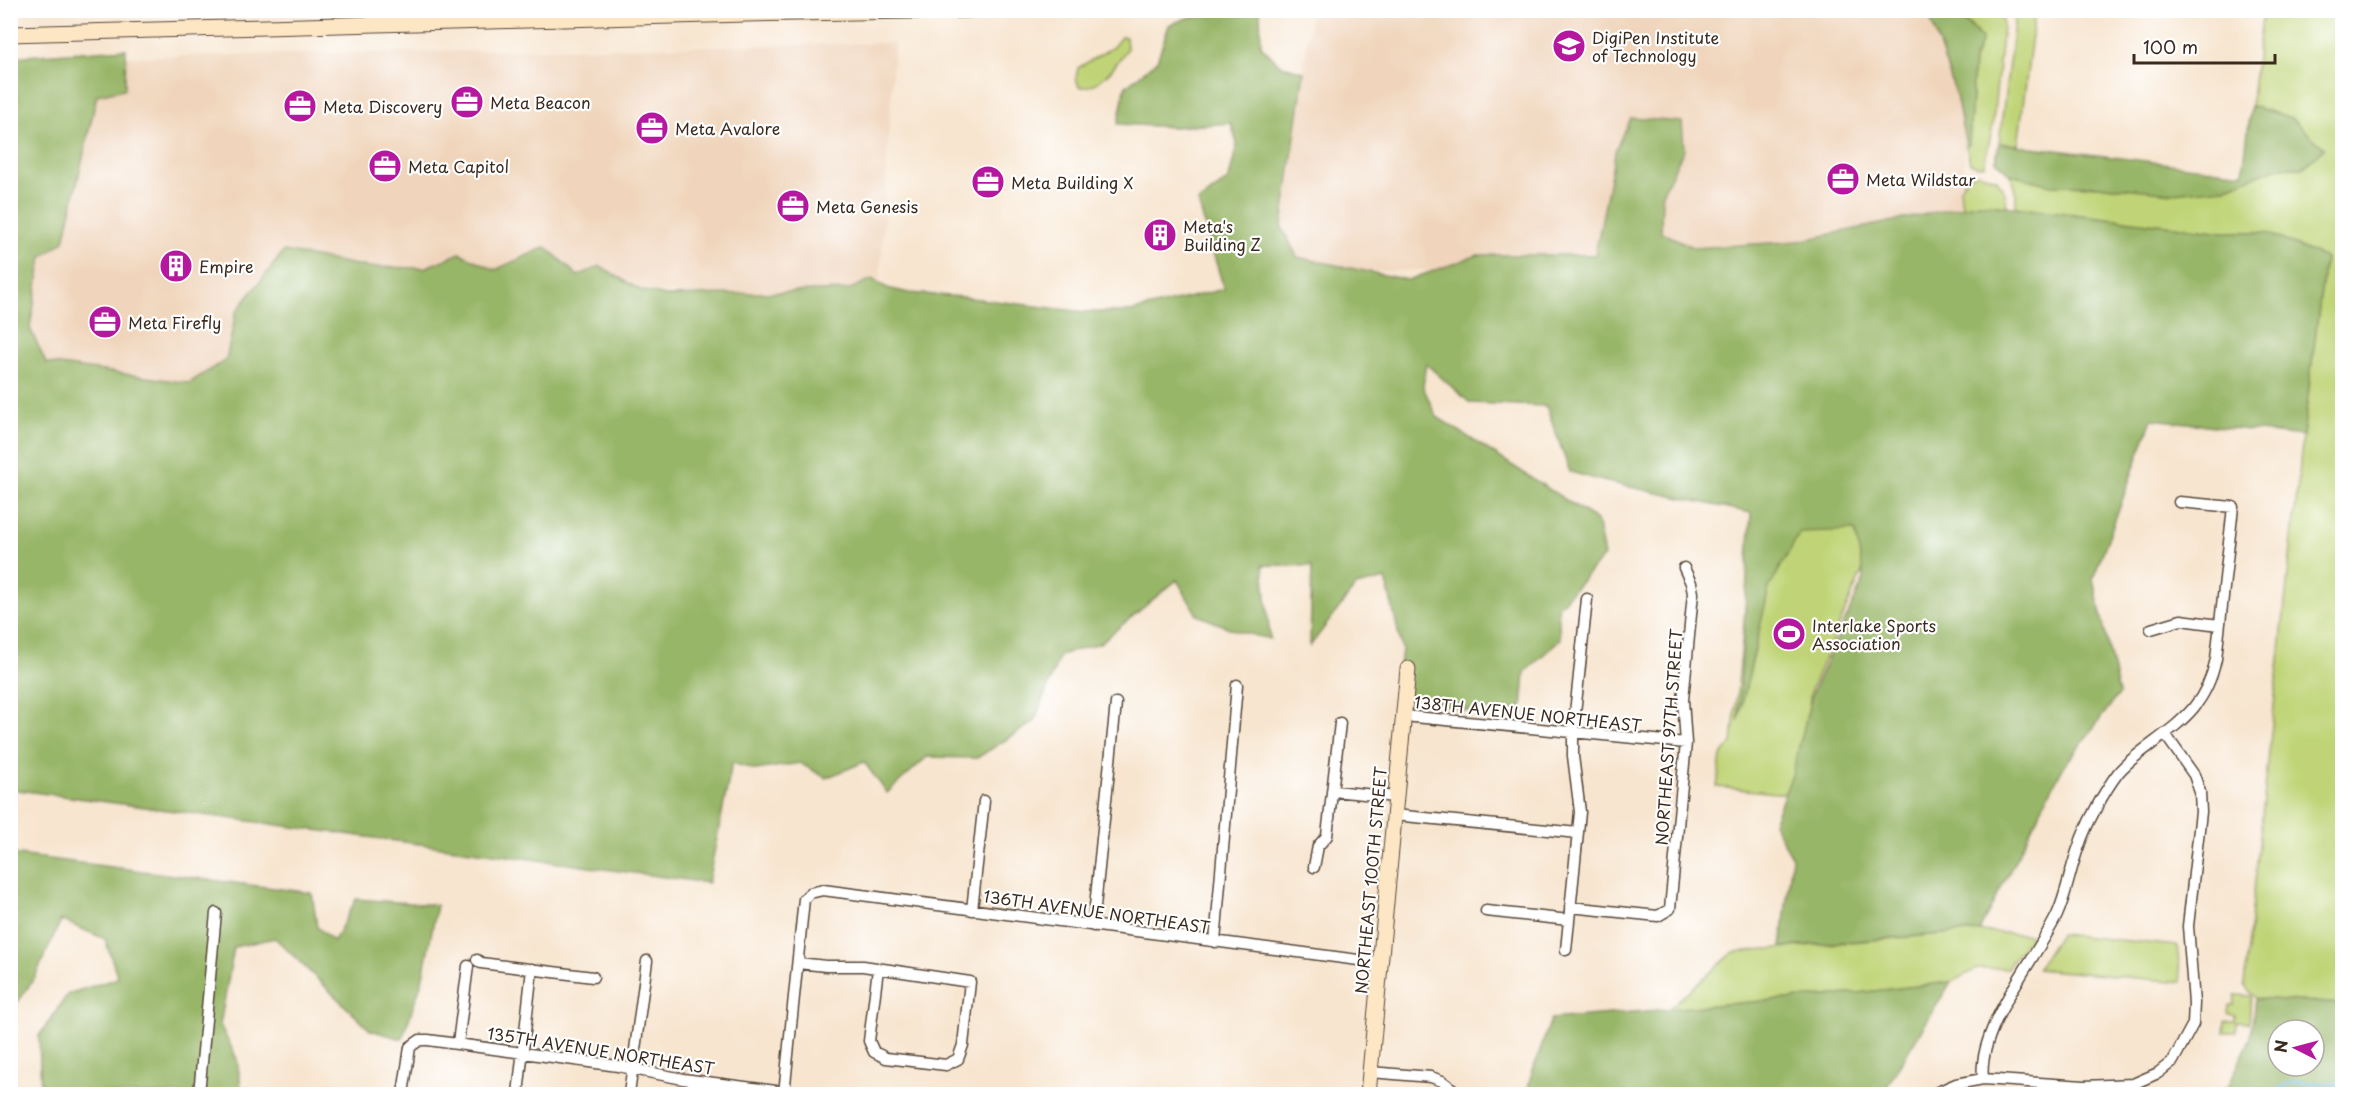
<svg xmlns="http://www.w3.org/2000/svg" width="2353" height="1105" font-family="'Playpen Sans',sans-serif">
	<rect width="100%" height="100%" fill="#fff"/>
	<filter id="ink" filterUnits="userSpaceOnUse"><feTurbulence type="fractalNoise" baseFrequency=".0167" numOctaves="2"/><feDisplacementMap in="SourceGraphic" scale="12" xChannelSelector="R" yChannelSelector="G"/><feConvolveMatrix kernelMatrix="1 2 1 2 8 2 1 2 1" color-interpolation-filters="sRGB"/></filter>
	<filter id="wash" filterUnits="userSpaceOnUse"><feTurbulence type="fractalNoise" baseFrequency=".008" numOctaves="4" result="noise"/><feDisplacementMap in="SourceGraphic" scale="24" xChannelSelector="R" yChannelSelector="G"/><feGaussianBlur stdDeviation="1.35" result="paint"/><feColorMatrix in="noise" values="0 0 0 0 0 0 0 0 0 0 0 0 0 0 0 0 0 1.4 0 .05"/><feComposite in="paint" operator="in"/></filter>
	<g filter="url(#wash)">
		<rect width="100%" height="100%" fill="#f7e5cf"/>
		<path fill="#f0d5bc" d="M1311 11H1931L1965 73 1963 235 1769 262 1330 272 1293 260 1284 227Z
			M894 43 879 302 296 275 227 392 11 376 73 58Z"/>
		<path fill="#c0d477" stroke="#7e7f4a" stroke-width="1.5" d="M1958 11H2002L2003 26 1992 130 1984 165 1978 166 1970 163 1966 146 1969 144 1974 60 1982 39Z
			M2012 11H2035L2018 145 1999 143 2014 23Z
			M2263 11H2342V1004L2255 998 2244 985 2303 436 2325 258 2265 232H2224L2016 207V194L2011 175 2052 185 2224 188 2278 167H2304L2323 148 2291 118 2251 106Z
			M1121 37H1126L1127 49C1117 63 1100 90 1079 87L1076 78 1078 68 1113 47Z
			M1978 173 1997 179 2005 193 2007 206 1979 203 1962 207 1960 188 1967 177Z
			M1759 472 1898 488 1811 690 1797 795 1717 787 1721 756 1732 743Z
			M1979 931 2031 935 2007 968 1977 969 1951 982 1849 994 1668 1009 1734 952Z
			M2060 934 2177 946 2181 982 2037 969Z
			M2235 995 2251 996 2249 1023 2237 1022 2236 1032H2224L2225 1021H2235V1015L2228 1014 2229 1005H2234Z"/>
		<path fill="#98b668" stroke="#6a7043" stroke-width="1.5" fill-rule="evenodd" d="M1239 10 1260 11 1261 46 1280 65 1304 72 1282 227 1297 257 1408 280 1478 255H1595L1616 148 1631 118 1682 122 1684 149 1662 194 1661 232 1695 248 1799 241 1979 203 2224 232H2265L2325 258 2303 436 2152 419 2093 579 2119 694 2062 769 1979 931 1781 947 1792 857 1773 823 1792 775 1813 691 1864 579 1855 530 1800 532 1769 588 1738 722 1751 513 1607 482 1570 472 1546 406 1470 403 1426 364 1423 387 1437 417 1597 520 1604 556 1558 607 1560 639 1525 672 1522 709 1468 711 1397 693 1402 649 1386 579 1356 586 1310 646 1312 566 1263 565 1270 639 1237 631 1197 615 1177 580 1100 643 1060 655 1034 722 977 758 927 757 887 793 864 762 826 778 800 763 756 770 732 763 708 883 11 789V57L126 49 125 89 97 95 64 241 42 257 30 328 46 363 189 383 226 360 236 312 284 251 367 267 424 268 460 253 495 270 546 247 578 276 600 266 640 290 666 296 848 290 872 279 887 288 909 293 963 297 1084 312H1130L1224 289 1198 202 1229 179 1237 144 1231 123 1174 127 1118 124 1125 87 1157 61 1169 25 1187 18Z
			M1928 11H1958L1965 21 1982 39 1974 60 1969 144 1966 146 1956 95Z
			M2251 106 2291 118 2324 148 2304 167H2278L2224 188 2173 193 2104 186 2052 185 2011 175 1996 161 1999 143 2243 173Z
			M11 854 312 893 317 927 334 941 356 899 437 905 422 981 402 1039 370 1030 275 938 234 947 220 1025 237 1059 242 1094H41L39 1036 68 994 118 978 105 939 61 920 35 977 11 1012Z
			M1951 982 1882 1094H1527L1530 1079 1551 1019 1849 994Z
			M2255 998 2342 1004V1094H2217L2229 1085 2251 1037ZM2278 1030H2314V1066H2278Z"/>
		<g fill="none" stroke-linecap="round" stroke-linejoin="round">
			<path stroke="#70b9e8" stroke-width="3" d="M2319 10 2330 18 2342 19
				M337 14 338 10
				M2271 1094 2290 1082 2342 1084"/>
		</g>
	</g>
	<g filter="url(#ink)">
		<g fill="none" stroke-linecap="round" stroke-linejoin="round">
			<g stroke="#574639" stroke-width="13">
				<path id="street" d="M2151 629 2181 620 2219 625
					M1404 716 1686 743
					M1333 791 1396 797
					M1394 815 1578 833
					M1314 867 1318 846 1327 836 1340 723
					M1570 907 1658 916 1670 909 1686 743 1683 700 1693 593 1691 583 1684 568
					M972 910 984 801
					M1486 911 1569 920
					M1093 926 1116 703
					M1215 942 1237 685
					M1566 950 1580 812 1573 756V732L1587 599
					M477 960 481 963 593 977
					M798 963 826 966H863L970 982 963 1045 958 1059 946 1065 886 1058 874 1052 869 1041 878 969
					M458 1043 468 966
					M1370 1072 1431 1077 1442 1081 1459 1094
					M1983 1079C1977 1027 2035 961 2057 915 2067 893 2070 869 2079 846 2085 826 2105 790 2118 773 2125 764 2136 756 2145 749 2182 721 2206 706 2216 659L2233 507 2179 502
					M199 1094 216 913
					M403 1094 410 1047 420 1040H428L618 1066 683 1079 784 1092
					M518 1094 532 969
					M629 1094 647 961
					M784 1094 804 899 810 893 823 890 1381 963
					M1933 1094 1956 1084 1983 1079 2084 1086 2133 1084 2158 1073 2173 1061 2193 1024 2194 1003 2188 926 2201 812 2200 792 2194 775 2165 734"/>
			</g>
			<g stroke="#574639" stroke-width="17">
				<path id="secondary" d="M10 34 745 14 969 10
					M1368 1094 1408 669"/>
			</g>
			<use href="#street" stroke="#fff" stroke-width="10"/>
			<use href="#secondary" stroke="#fce6c4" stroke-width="15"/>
		</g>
	</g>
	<defs>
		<g id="university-disc" transform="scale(1.725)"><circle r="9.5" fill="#b5179e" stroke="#fff"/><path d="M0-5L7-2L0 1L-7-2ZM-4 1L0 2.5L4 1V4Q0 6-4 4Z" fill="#fff"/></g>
		<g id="office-disc" transform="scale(1.725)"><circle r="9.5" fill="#b5179e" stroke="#fff"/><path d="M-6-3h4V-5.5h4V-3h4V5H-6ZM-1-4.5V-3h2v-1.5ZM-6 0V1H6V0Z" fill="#fff"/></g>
		<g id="building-disc" transform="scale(1.725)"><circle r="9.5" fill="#b5179e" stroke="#fff"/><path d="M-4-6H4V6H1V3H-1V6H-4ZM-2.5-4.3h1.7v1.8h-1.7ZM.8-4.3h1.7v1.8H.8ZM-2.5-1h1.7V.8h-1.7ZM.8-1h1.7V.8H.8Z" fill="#fff"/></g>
		<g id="stadium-disc" transform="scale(1.725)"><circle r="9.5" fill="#b5179e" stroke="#fff"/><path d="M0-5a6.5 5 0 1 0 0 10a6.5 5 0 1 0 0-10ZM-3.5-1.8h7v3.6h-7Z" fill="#fff"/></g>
	</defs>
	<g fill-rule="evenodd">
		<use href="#university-disc" x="1569" y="46"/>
		<use href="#office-disc" x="467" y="102"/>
		<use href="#office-disc" x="300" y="106"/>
		<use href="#office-disc" x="652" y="128"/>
		<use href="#office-disc" x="385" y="166"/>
		<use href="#office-disc" x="1843" y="179"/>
		<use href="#office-disc" x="988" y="182"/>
		<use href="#office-disc" x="793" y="206"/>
		<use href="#building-disc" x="1160" y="235"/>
		<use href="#building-disc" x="176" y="266"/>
		<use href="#office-disc" x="105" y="322"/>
		<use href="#stadium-disc" x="1789" y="634"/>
	</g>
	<g text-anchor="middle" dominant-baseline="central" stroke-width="4.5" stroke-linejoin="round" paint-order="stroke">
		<g font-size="16" fill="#3b2a1e" stroke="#fff" text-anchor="start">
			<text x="1592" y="37">DigiPen Institute<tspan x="1592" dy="18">of Technology</tspan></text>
			<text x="490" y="102">Meta Beacon</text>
			<text x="323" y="106">Meta Discovery</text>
			<text x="675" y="128">Meta Avalore</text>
			<text x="408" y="166">Meta Capitol</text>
			<text x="1866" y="179">Meta Wildstar</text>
			<text x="1011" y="182">Meta Building X</text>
			<text x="816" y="206">Meta Genesis</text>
			<text x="1183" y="226">Meta's<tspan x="1183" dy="18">Building Z</tspan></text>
			<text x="199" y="266">Empire</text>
			<text x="128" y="322">Meta Firefly</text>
			<text x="1812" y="625">Interlake Sports<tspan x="1812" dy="18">Association</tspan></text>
		</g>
		<g font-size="16" fill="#3b2a1e" stroke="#fff">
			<text transform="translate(1528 713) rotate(6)">138TH AVENUE NORTHEAST</text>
			<text transform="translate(1668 737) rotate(-86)">NORTHEAST 97TH STREET</text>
			<text transform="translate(1370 880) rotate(-85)">NORTHEAST 100TH STREET</text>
			<text transform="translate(1097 911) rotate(8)">136TH AVENUE NORTHEAST</text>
			<text transform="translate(601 1050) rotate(9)">135TH AVENUE NORTHEAST</text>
		</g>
	</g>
	<rect width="2353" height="1105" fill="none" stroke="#fff" stroke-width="36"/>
	<g transform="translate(2296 1048) rotate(276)"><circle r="28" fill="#ffffff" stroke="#b1aaa5" stroke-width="1.5"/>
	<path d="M0-4.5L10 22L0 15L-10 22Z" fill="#b5179e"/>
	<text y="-9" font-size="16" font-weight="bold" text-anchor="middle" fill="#3b2a1e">N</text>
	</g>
	<path d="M2134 54v9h141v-9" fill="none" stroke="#3b2a1e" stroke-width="3"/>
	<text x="2143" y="54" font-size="18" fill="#3b2a1e" stroke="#ffffff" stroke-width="4.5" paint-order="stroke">100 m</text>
</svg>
